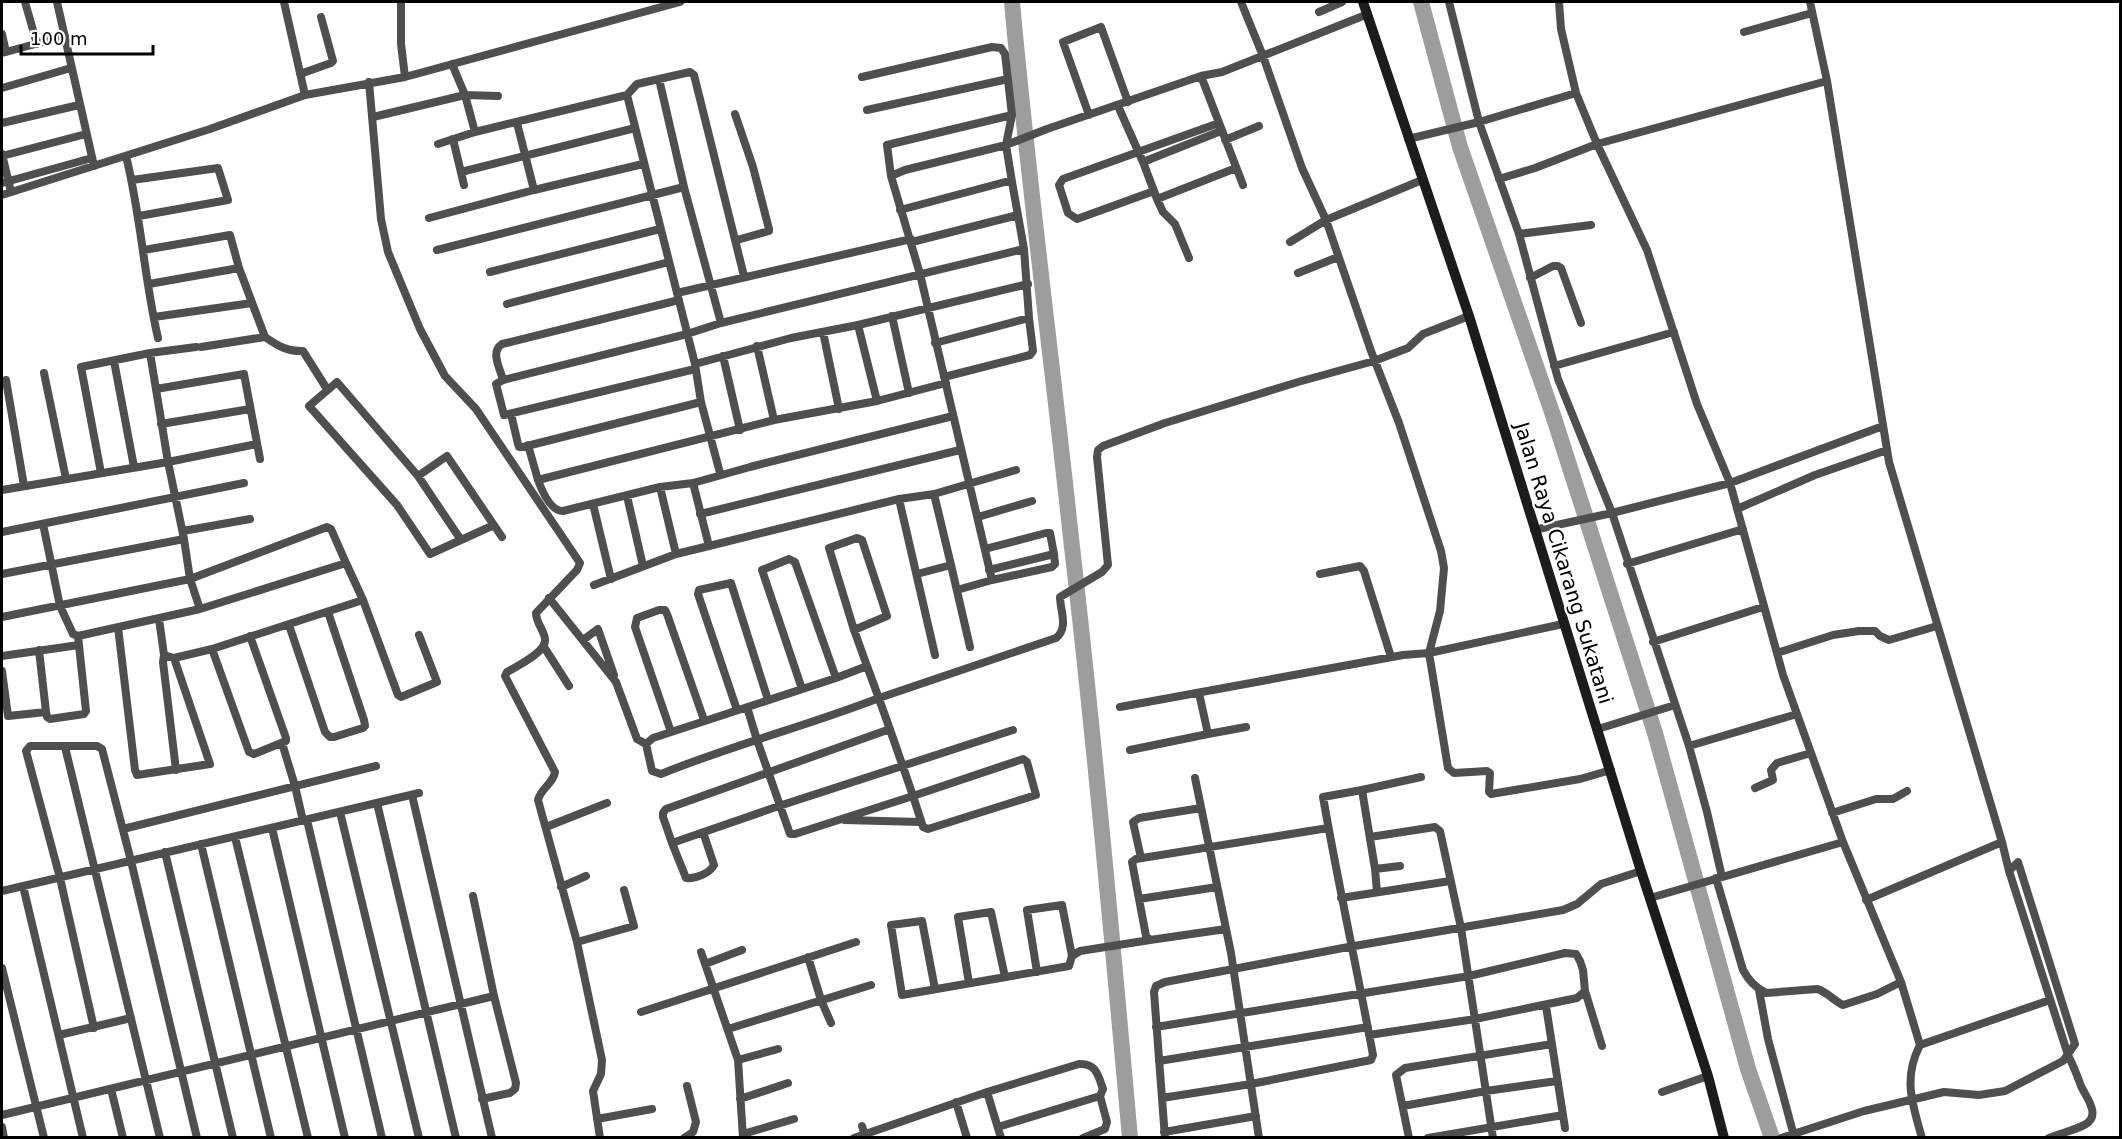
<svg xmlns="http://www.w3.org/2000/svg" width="2122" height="1139" font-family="'DejaVu Sans',sans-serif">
	<rect width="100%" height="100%" fill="#fff"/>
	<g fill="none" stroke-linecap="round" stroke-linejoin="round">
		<path stroke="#9d9d9d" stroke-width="16" d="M1012 2C1028 181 1052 359 1071 538 1094 737 1112 937 1130 1138
			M1421 2 1460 147 1553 415 1655 733 1748 1069 1772 1138"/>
		<path stroke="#4f4f4f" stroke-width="8" d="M25 2 37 44
			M57 2 94 166
			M284 2 305 95
			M401 2V44L405 77
			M1241 2 1263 56 1302 168 1326 220 1371 351 1399 423 1441 551 1444 568 1440 611 1429 653 1448 768 1454 773 1487 771 1490 773 1489 792 1491 794 1580 779 1611 770
			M1449 2 1479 122 1519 234 1558 379 1612 513 1689 746 1707 812 1722 877
			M1559 2 1561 29 1576 93 1597 144 1647 250 1697 404 1730 483 1783 675 1843 842 1901 982 1920 1045C1903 1078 1912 1103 1922 1138
			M1810 2 1827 81 1889 462 2002 842 2009 871
			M1319 12 1342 2
			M1744 32 1812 13
			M2 34 6 52
			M2 53 65 36
			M452 64 465 95 475 132
			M300 74 331 63 333 61 321 17
			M1201 76 1243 185
			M862 77 992 47 1001 48 1005 54 1012 115 1006 145 1012 182
			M659 79 684 187
			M369 82 381 219 388 252 420 329 445 376 476 409 580 563 577 570 536 613C536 623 544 630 545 639 547 652 517 666 507 672L505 676 555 772C553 784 541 788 538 800L577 942 602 1060 601 1074 593 1091 600 1138
			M2 88 71 68
			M627 95 637 84 690 72 694 75 744 276
			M1118 106 1143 162 1157 199 1163 212 1175 224 1189 258
			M867 110 1008 79
			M735 114 753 167 769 229V231L737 240
			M1089 115 1063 42 1101 27 1128 102
			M373 117 465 95 498 96
			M2 123 79 105
			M517 123 534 190
			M453 139 464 185
			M1408 139 1479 122 1576 93
			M1225 140 1259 126
			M438 144 475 132 627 95 695 364 701 402 720 473 722 474
			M2 154 11 192
			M2 156 86 134
			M126 156C141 216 144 278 158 338
			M1143 162 1221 131
			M461 172 635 128
			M891 176 887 145 1012 115
			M1499 179 1535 168 1597 144 1827 81
			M132 180 218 168 228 200 139 216
			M2 183 92 158
			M1154 191 1077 219 1068 213 1059 185 1063 179 1219 123
			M2 195 210 129 305 95 405 77 680 2
			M1157 199 1236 168
			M900 210 1005 182H1012L1024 249 1029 318 935 343
			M429 218 534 190 643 164
			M1519 234 1591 225
			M912 242 1018 215
			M1290 242 1326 220 1422 180
			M144 250 230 235 239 268 265 337 201 347
			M437 250 684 187 721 323
			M490 272 660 229
			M1298 273 1338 257
			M1530 278 1553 266H1558L1561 268 1581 323
			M149 284 239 268
			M677 293 911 239
			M507 304 669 262
			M892 316 909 393
			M154 317 252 303
			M858 325 877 401
			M823 332 839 409
			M265 337C278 346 288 352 303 351L327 389
			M757 346 774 420
			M150 353 168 462 257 444
			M723 356 740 430
			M114 361 134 467
			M695 364 791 338 858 325 1028 284
			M1554 366 1674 332
			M695 369 504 415 496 384 503 380 687 334 721 323 1024 249
			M44 373 66 479
			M944 377 1030 355 1033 351 1029 318
			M6 380 24 486
			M503 380C500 368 490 352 502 344L679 300
			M156 389 244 374 260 459
			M511 414 518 444 519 447H523L701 402
			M161 424 250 409
			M528 445 538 480 774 420 877 401 946 383
			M101 473 81 367 150 353 196 347
			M418 476 447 456 502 537
			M538 480C542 491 550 511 563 511L660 487 693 483 750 467 953 416
			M693 483 709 546 899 499 934 494 1016 470
			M660 487 676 554
			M2 490 168 462 184 539 190 579 2 617
			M934 494 951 565
			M627 496 643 566
			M899 499 935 655
			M593 504 611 579
			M1737 509 1815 475 1887 450
			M700 514 960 450
			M978 517 1032 501
			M43 524 60 606 73 634 78 636 200 609 346 563 363 600 398 695 401 697 437 682 419 635
			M1534 530 1612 513 1730 483 1883 426
			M183 531 250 519
			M2 532 244 483
			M461 540 418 476 337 382 309 406 397 505 430 554 494 525
			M985 549 1046 533H1050L1054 554 989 570
			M1627 564 1743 529
			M2 574 184 539
			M917 574 951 565 970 647
			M1320 574 1360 566 1364 571 1391 657
			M992 580 920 274 891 176 905 170 1006 145 1047 129 1201 76 1222 72 1368 14
			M594 585 676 554 709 546
			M957 590 992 580 1052 567 1055 564 1054 554
			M549 598 616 682 637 739 646 744
			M200 609 190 579 327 527 331 529 346 563
			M159 619 164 655 174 658 212 649 363 600
			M289 625 325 732 330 737H334L363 728 365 726 364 720 328 612
			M118 627 135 770 137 775 210 764 174 658
			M854 630 887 616 862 540 857 538 829 548 854 630 867 666
			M583 640 598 629 614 675
			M1653 642 1763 607
			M544 647 569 686
			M212 649 249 752 254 754 286 741V738L250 636
			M39 650 46 712
			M1777 653 1833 635 1859 631H1875L1880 636 1889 640 1937 626
			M164 655 163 662 176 770
			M2 656 79 645
			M2 671 8 716 46 712 47 717 50 719 84 714 86 711 78 636
			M802 689 762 570 789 559 795 562 836 678
			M747 707 757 740 790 834H795L913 796C898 752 883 709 867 666L836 678 653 738 646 744 652 771 661 774C732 745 807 726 879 698L1056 638C1069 628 1060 610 1060 597L1102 572 1108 565 1097 457 1098 450 1103 446 1165 423 1298 382 1374 361 1408 348 1423 334 1469 316
			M1120 707 1403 655 1429 653 1563 624
			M737 710 698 594 699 590 731 583 768 700
			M1598 729 1675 705
			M671 732 635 627 637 618 659 610H665L667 614 704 720
			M1208 734 1246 727
			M282 743 295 786 303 821
			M1689 746 1797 714
			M65 747 160 1138
			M1130 750 1208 734 1199 693
			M1023 759 1027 762 1036 795 928 829 923 827 913 796Z
			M1195 778 1231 953 1259 1138
			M1755 788 1773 780 1771 770 1777 763 1811 753
			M1362 790 1421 777
			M412 795 492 1138
			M377 803 456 1138
			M340 812 419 1138
			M1832 813 1876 799H1893L1907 791
			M307 820 382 1138
			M844 820 920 822
			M546 827 607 803
			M272 828 345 1138
			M123 829 376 766
			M703 832 714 865C710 873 696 879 686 878L672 843 779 806 1013 730
			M235 837 308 1138
			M1370 837 1435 827 1440 831 1461 928 1493 1138
			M672 843 663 817V813L666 809 890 729
			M201 844 271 1138
			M165 852 233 1138
			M1141 858 1133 822 1139 818 1201 808
			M1375 869 1400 866
			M1716 878 1743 970C1749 981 1755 987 1766 993L1817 989C1826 991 1834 1001 1843 1005L1877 994 1901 982
			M23 886 83 1138
			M561 887 586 876
			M2 891 419 793
			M473 896 494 996 516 1083 515 1089 510 1093 482 1099
			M1341 898 1450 881
			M1650 898 1843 842
			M1139 899 1217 887
			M1866 900 2002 842
			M1226 929 1150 940 1146 936 1132 862 1136 859 1328 828
			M577 942 634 926 624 890
			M701 952 738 1060 743 1138
			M808 957 821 1000 831 1023
			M705 964 742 950
			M2 968 44 1138
			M1037 972 1027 910 1062 905 1072 956
			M969 983 958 917 991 912 1005 977
			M935 989 922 921 891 925 902 995 1069 966 1072 956 1080 951 1150 940
			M1759 990 1768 1039 1794 1136
			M1585 991 1602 1046
			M1546 1006 1565 1128
			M641 1012 856 942
			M1156 1027 1469 976 1565 953 1576 954 1580 961 1583 970 1585 991 1577 998 1475 1019 1369 1035
			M94 1028 60 878 26 751 30 746H97L102 749 131 861 197 1138
			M728 1029 871 985
			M59 1035 131 1018
			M1920 1045 2050 1000
			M738 1060 778 1049
			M1159 1061 1368 1027
			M111 1089 123 1138
			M987 1092 1001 1138
			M1662 1092 1708 1076
			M1162 1098 1251 1084 1371 1060 1373 1055C1357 969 1338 883 1323 797L1362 790 1375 869 1377 892
			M740 1099 788 1083
			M956 1102 967 1138
			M1403 1106 1486 1091 1557 1081
			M2 1115 494 996
			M597 1119 652 1109
			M862 1126 866 1138
			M2 1127 4 1138
			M1164 1132 1256 1116
			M743 1134 794 1119
			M684 1138 693 1132 696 1122 687 1086
			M854 1138 987 1092 1079 1064C1096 1063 1098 1075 1103 1089L1100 1096 998 1127
			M1083 1138 1105 1129 1107 1122 1100 1096
			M1165 1138 1154 992 1156 986 1165 982 1343 948 1563 910 1577 904 1601 884 1641 871
			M1409 1138 1396 1075 1405 1068 1552 1044
			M1428 1138 1563 1115
			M1781 1138 1864 1111 1944 1092 1979 1095 2005 1091 2063 1061 2075 1044 2018 862 2009 871 2068 1055C2073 1065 2077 1075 2081 1086 2086 1097 2101 1115 2086 1124 2076 1130 2061 1133 2049 1138"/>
		<path stroke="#1c1c1c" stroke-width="10" d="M1363 2 1469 316 1641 871 1708 1076 1724 1138"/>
	</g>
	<g text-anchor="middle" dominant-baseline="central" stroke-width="4.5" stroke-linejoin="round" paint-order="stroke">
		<g font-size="20" fill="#000" stroke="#fff">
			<text transform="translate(1564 563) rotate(73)">Jalan Raya Cikarang Sukatani</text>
		</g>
	</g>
	<rect width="2122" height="1139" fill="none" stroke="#000000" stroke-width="6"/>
	<path d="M21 45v9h132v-9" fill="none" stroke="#000000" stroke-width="3"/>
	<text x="30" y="45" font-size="18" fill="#000000" stroke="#ffffff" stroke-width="4.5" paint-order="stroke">100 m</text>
</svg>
